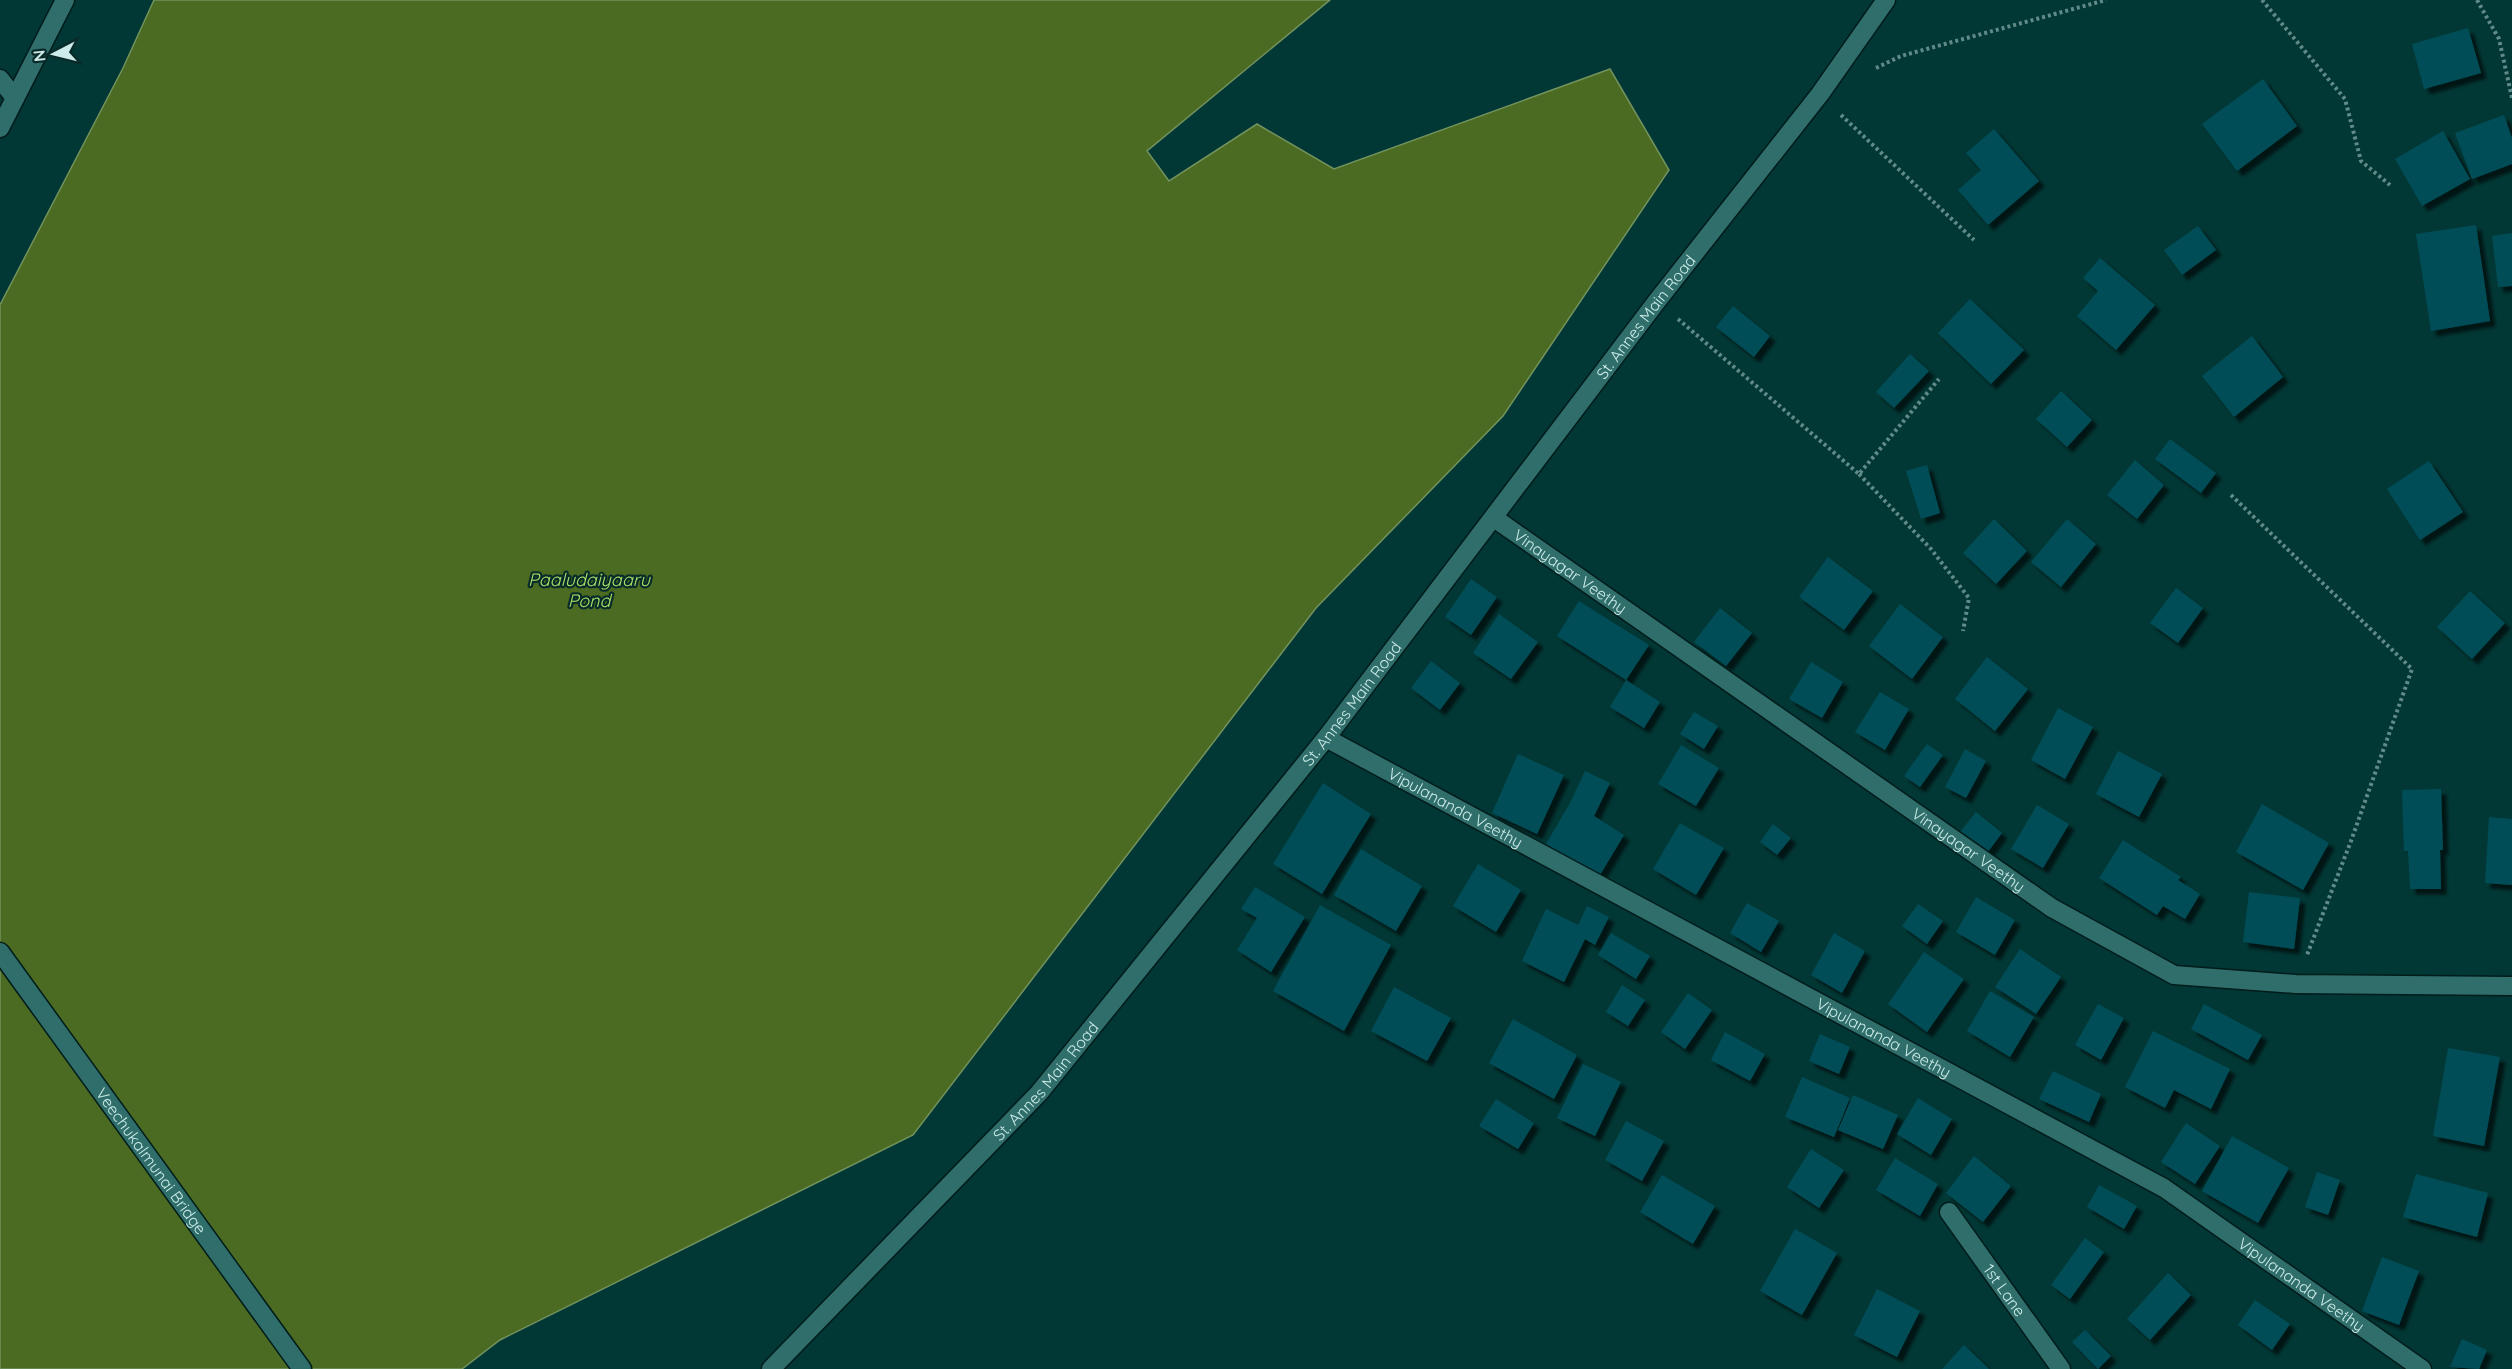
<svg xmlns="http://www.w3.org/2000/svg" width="2512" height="1369" font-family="Quicksand,sans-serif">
	<defs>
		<filter id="shadow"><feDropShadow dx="5.5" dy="5.5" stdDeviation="1.5" flood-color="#0009"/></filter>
	</defs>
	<rect width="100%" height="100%" fill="#013734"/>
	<path fill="#4b6b22" stroke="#72925e" stroke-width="1.5" d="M154 0H1330L1147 151 1169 181 1257 124 1334 169 1610 69 1669 170 1503 416 1316 608 913 1135 500 1340 462 1369H0V305L123 68Z"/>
	<path fill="#064e58" filter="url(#shadow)" d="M2468 28 2481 73 2424 89 2412 44Z
		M2263 79 2297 126 2237 171 2202 124Z
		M2504 115 2512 138V164L2472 179 2455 133Z
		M1994 129 2039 181 1988 225 1958 190 1981 170 1966 153Z
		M2443 131 2470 179 2422 206 2395 159Z
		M2476 225 2490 321 2431 331 2416 234Z
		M2198 226 2216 250 2182 275 2164 250Z
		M2512 233V286L2498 287 2492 236Z
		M2100 258 2155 305 2116 350 2077 316 2098 291 2083 278Z
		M1970 299 2024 350 1991 384 1938 333Z
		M1733 306 1770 336 1754 357 1716 327Z
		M2252 336 2283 377 2234 417 2202 376Z
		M1910 354 1929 371 1894 408 1876 392Z
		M2061 391 2092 420 2067 447 2036 419Z
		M2170 439 2216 473 2201 493 2155 459Z
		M2135 460 2164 485 2137 519 2107 495Z
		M2429 461 2463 512 2420 540 2387 489Z
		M1927 465 1940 513 1921 519 1906 471Z
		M1994 519 2027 551 1996 584 1963 553Z
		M2067 519 2096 544 2061 587 2031 562Z
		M1828 557 1873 591 1844 630 1799 597Z
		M1471 579 1497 597 1471 635 1445 617Z
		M2176 588 2203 608 2178 643 2150 623Z
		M2470 591 2505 623 2472 659 2437 627Z
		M1579 601 1649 645 1626 680 1557 636Z
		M1900 604 1943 637 1912 679 1869 646Z
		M1720 608 1752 633 1726 666 1694 642Z
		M1499 614 1538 642 1511 679 1473 653Z
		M1987 657 2028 689 1995 731 1955 699Z
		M1431 661 1460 683 1440 710 1411 688Z
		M1811 662 1843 682 1822 718 1789 699Z
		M1626 680 1660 702 1644 728 1610 707Z
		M1880 692 1909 709 1885 750 1855 732Z
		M2058 708 2093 727 2065 779 2031 760Z
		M1694 712 1718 726 1704 749 1680 734Z
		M1927 744 1943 755 1920 787 1904 776Z
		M1681 745 1719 768 1696 806 1658 784Z
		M1965 749 1986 761 1966 798 1945 787Z
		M2118 751 2162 774 2139 817 2096 794Z
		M1518 754 1564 775 1537 834 1492 813Z
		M1585 771 1610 783 1594 816 1624 835 1600 875 1546 844 1570 803Z
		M1323 783 1371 814 1322 894 1273 864Z
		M2441 789 2443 850H2440L2441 889H2410L2408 851H2404L2402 790Z
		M2262 804 2329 843 2303 890 2236 852Z
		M2037 805 2069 824 2043 868 2011 849Z
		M1976 812 2002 833 1987 853 1960 832Z
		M2489 817 2512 819V885L2485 883Z
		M1680 823 1724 848 1696 895 1653 869Z
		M1773 824 1791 838 1777 855 1760 842Z
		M2123 840 2181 877 2178 880 2200 894 2185 919 2163 906 2157 915 2099 878Z
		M1361 849 1422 886 1396 931 1334 895Z
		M1478 864 1521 890 1496 932 1453 906Z
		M1255 887 1305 917 1271 972 1237 950 1257 918 1241 909Z
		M2249 892 2300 898 2294 949 2243 942Z
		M1976 897 2015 920 1995 955 1956 932Z
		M1747 903 1779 921 1761 952 1730 933Z
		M1918 904 1943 921 1927 944 1902 926Z
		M1320 905 1391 945 1344 1031 1273 991Z
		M1587 906 1609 917 1595 945 1585 939 1564 982 1522 961 1546 909 1578 925Z
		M1611 933 1650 956 1636 979 1598 955Z
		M1834 933 1865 951 1842 993 1811 975Z
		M2020 949 2061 977 2036 1014 1995 987Z
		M1924 952 1964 979 1927 1032 1888 1004Z
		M1622 985 1645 1000 1628 1026 1606 1012Z
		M1394 987 1451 1018 1427 1061 1371 1031Z
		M1990 991 2034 1017 2010 1057 1967 1031Z
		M1688 993 1712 1010 1685 1049 1661 1032Z
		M2098 1004 2124 1018 2101 1060 2075 1045Z
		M2204 1004 2262 1035 2248 1060 2191 1029Z
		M1513 1019 1577 1055 1554 1099 1489 1063Z
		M2153 1031 2230 1069 2211 1109 2174 1090 2165 1108 2125 1087Z
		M1725 1032 1765 1054 1750 1081 1711 1060Z
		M1820 1034 1850 1047 1839 1074 1809 1061Z
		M2448 1048 2500 1057 2484 1146 2433 1136Z
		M1583 1064 1621 1082 1595 1136 1557 1118Z
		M2053 1071 2101 1094 2089 1122 2039 1099Z
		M1802 1077 1850 1098 1834 1137 1785 1117Z
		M1853 1095 1898 1115 1883 1149 1838 1130Z
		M1918 1098 1952 1119 1931 1155 1897 1134Z
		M1496 1099 1534 1123 1518 1149 1479 1126Z
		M1626 1121 1664 1141 1642 1181 1605 1160Z
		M2186 1123 2220 1146 2195 1184 2161 1162Z
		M2232 1136 2289 1168 2258 1223 2202 1191Z
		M1811 1149 1844 1170 1819 1208 1787 1187Z
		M1974 1156 2011 1186 1983 1222 1946 1193Z
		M1895 1158 1938 1184 1920 1216 1876 1190Z
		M2317 1172 2340 1180 2328 1215 2305 1207Z
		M2416 1174 2488 1193 2477 1237 2403 1217Z
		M1662 1175 1715 1206 1693 1244 1640 1212Z
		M2099 1185 2137 1206 2124 1229 2087 1207Z
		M1795 1229 1837 1253 1802 1315 1760 1291Z
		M2085 1238 2104 1252 2070 1299 2051 1285Z
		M2382 1257 2419 1271 2399 1325 2362 1311Z
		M2168 1273 2191 1295 2150 1340 2127 1319Z
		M1877 1289 1920 1311 1897 1357 1854 1335Z
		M2255 1300 2290 1324 2272 1350 2238 1325Z
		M2085 1330 2111 1356 2098 1369 2072 1342Z
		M2462 1339 2487 1350 2479 1369 2450 1367Z
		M1964 1345 1989 1369H1942Z"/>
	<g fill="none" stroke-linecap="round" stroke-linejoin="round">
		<g stroke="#001c1b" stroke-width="21">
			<g id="lane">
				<path d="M0 79 15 98"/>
				<path id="s1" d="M1949 1212 2061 1369"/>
			</g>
		</g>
		<g stroke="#001c1b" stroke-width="21">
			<g id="street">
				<path d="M0 128 65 0"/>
				<path id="s2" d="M1494 518 2052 908 2174 975 2296 984 2512 986"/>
				<path id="s3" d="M1326 738 2164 1188 2422 1369"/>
			</g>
		</g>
		<g stroke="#001c1b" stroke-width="21">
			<g id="secondary">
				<path id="s4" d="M0 952 302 1369"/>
				<path id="s5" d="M771 1369 1039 1093 1326 738 1657 301 1820 94 1886 0"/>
			</g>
		</g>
		<path stroke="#608b88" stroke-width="4" stroke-dasharray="3 3" stroke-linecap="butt" d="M2262 0 2345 99 2361 161 2390 185
			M2477 0 2499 39 2512 98
			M1876 68 1901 56 2106 0
			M1841 115 1974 240
			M1678 319 1859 474 1939 379
			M1859 474 1931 549 1969 598 1963 631
			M2231 495 2412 669 2351 841 2307 955"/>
		<use href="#lane" stroke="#2f6e6a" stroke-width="18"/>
		<use href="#street" stroke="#2f6e6a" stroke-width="18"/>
		<use href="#secondary" stroke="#2f6e6a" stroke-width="18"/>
	</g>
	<g text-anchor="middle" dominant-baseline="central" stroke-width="4.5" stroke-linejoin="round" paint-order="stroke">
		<g font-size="16" fill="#cdece9" stroke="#082b29">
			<text stroke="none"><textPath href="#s5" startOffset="1370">St. Annes Main Road</textPath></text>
			<text stroke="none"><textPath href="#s2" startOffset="93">Vinayagar Veethy</textPath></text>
			<text stroke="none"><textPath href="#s5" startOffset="884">St. Annes Main Road</textPath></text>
			<text stroke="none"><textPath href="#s3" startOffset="147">Vipulananda Veethy</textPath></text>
			<text stroke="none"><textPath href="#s2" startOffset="579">Vinayagar Veethy</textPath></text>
			<text stroke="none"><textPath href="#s3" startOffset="633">Vipulananda Veethy</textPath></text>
			<text stroke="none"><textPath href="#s5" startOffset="398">St. Annes Main Road</textPath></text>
			<text stroke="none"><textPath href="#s4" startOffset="258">Veechukalmunai Bridge</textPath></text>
			<text stroke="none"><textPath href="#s3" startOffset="1119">Vipulananda Veethy</textPath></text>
			<text stroke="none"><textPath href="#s1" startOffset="96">1st Lane</textPath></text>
		</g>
		<g font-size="18" font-style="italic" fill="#abe369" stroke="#082b29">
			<text x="589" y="579">Paaludaiyaaru<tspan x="589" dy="21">Pond</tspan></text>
		</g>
	</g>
	<g transform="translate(54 54) rotate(263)" stroke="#082b29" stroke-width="4.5" paint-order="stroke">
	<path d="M0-4.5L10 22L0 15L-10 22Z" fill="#cdece9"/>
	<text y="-9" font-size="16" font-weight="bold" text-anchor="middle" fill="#cdece9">N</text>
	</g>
</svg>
